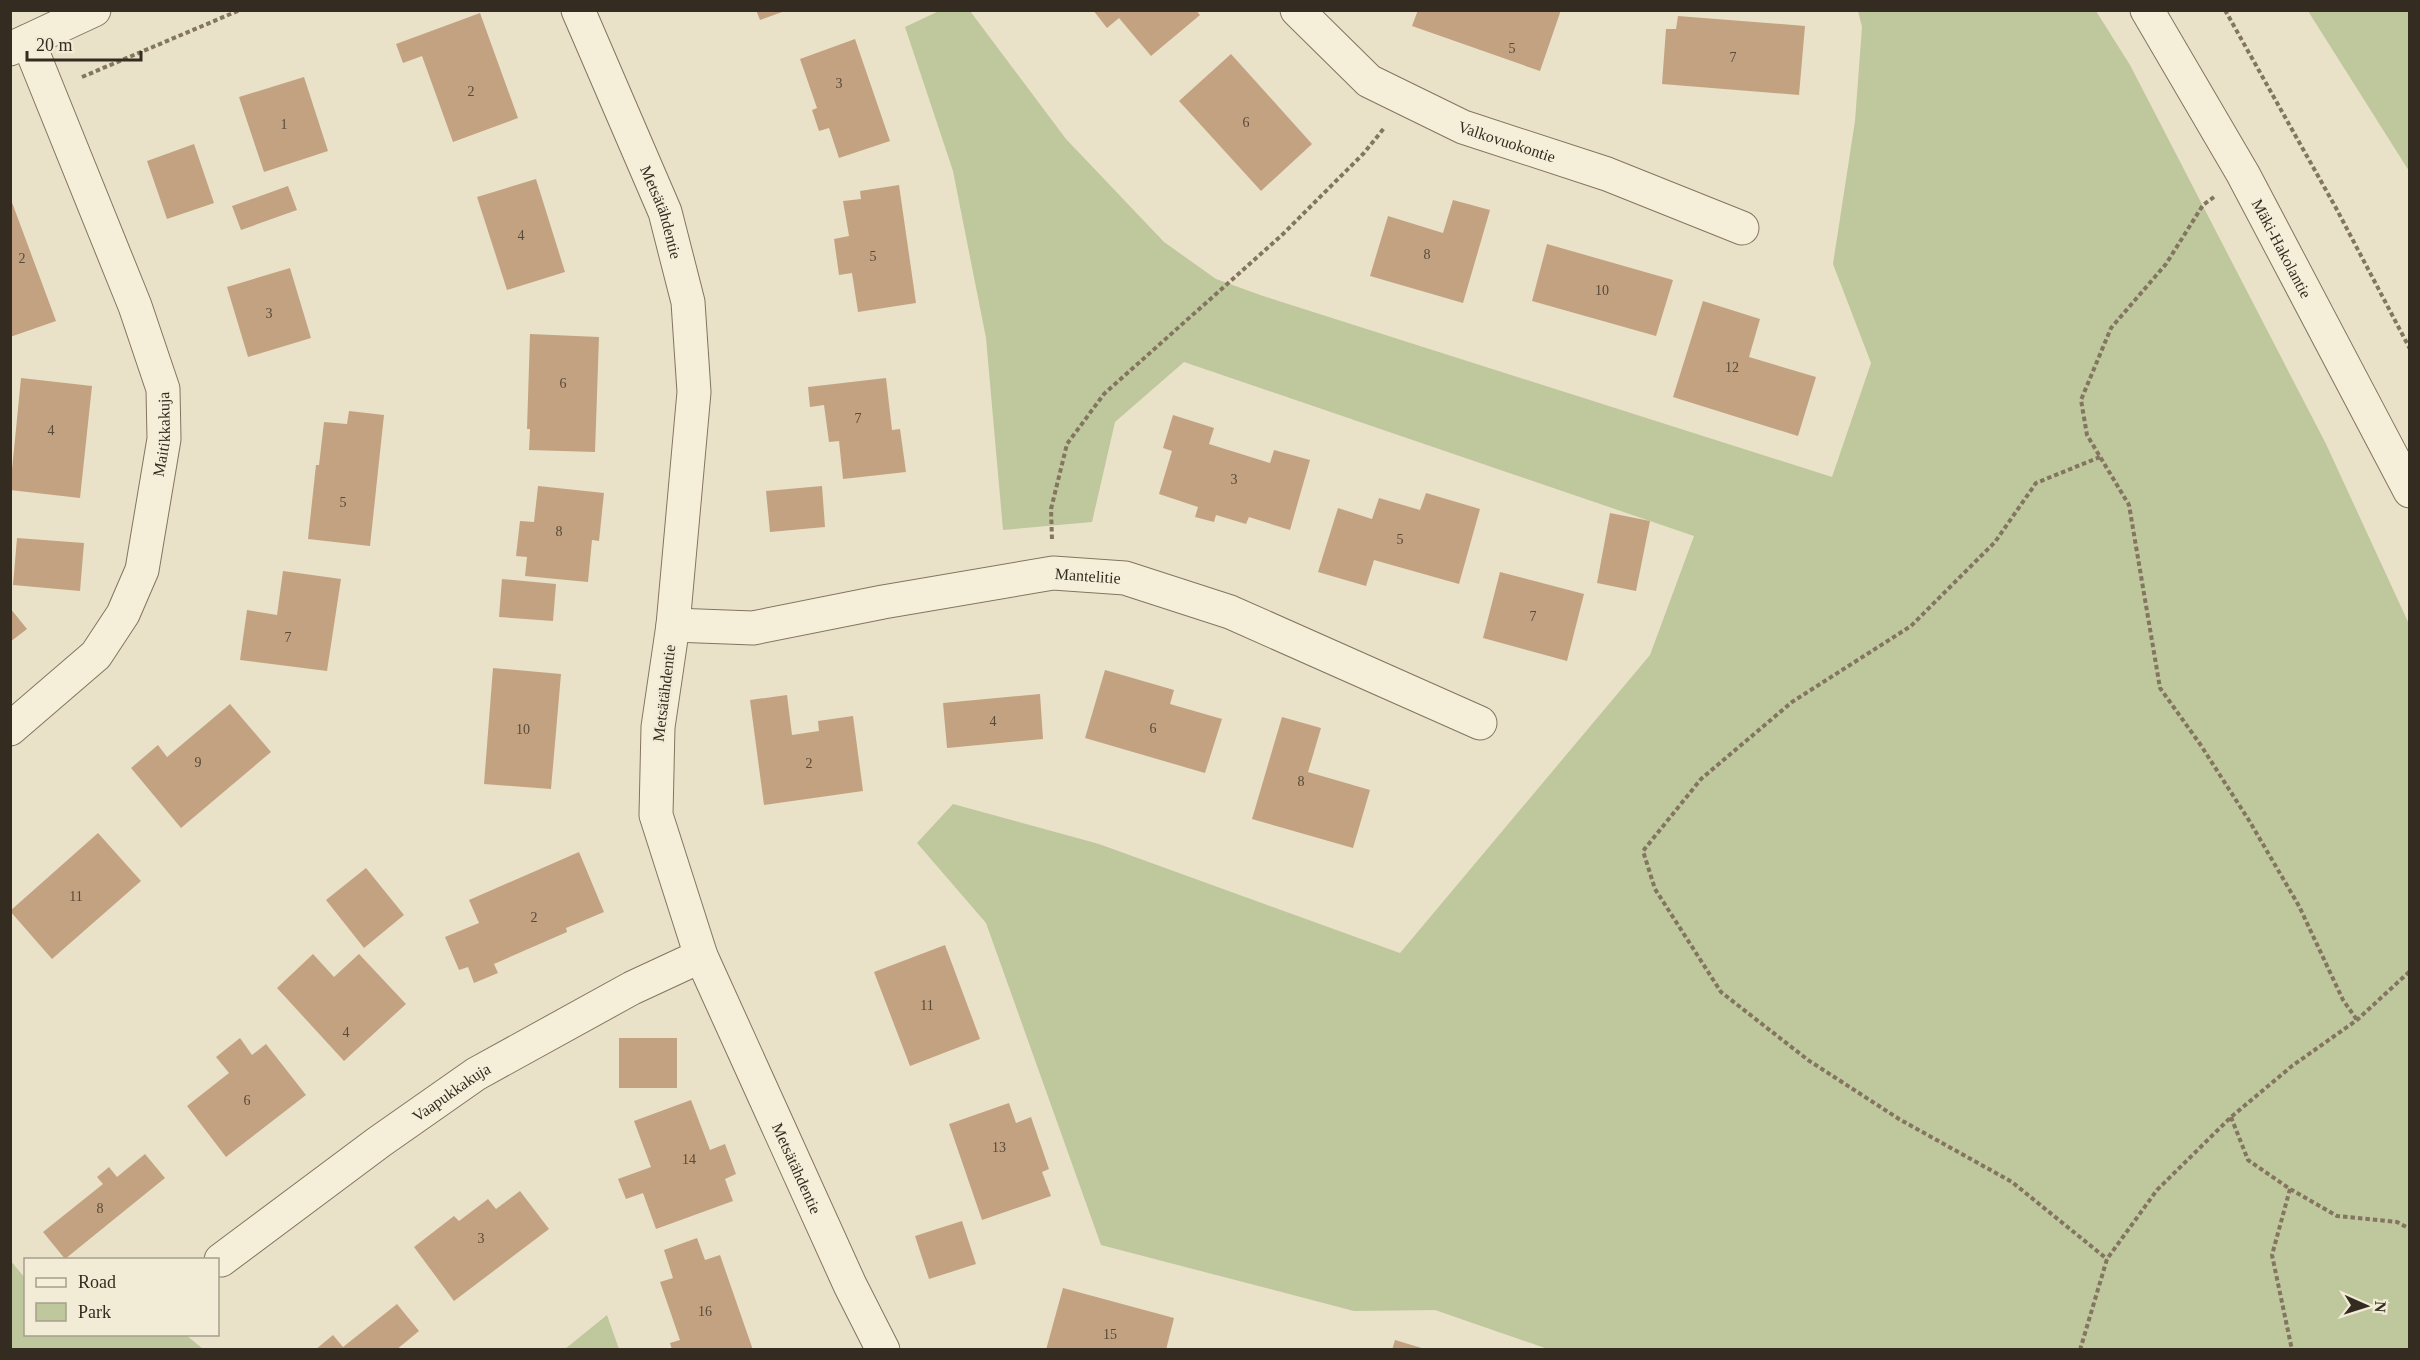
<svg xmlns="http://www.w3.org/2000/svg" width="2420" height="1360" font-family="Georgia,serif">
	<rect width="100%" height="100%" fill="#e9e2c8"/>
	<path fill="#bfc79d" d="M939 11H970L1066 139 1164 242 1216 279 1263 296 1832 477 1871 363 1833 264 1855 121 1862 27 1858 11H2096L2130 65 2326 444 2409 624V1349H1548L1435 1310 1354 1311 1101 1245 986 923 917 843 953 804 1099 844 1400 953 1650 655 1694 536 1184 362 1115 422 1092 522 1003 530 986 338 953 171 905 27Z
		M2308 11H2409V171Z
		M10 1260 25 1278 26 1334H72L74 1336 186 1335 203 1349H11Z
		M607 1315 619 1349H565Z"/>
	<path fill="#c3a282" d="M756 10H785V11L760 20Z
		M1093 10H1196L1200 15 1151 56 1119 18 1107 28Z
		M1418 10H1561L1540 71 1412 26Z
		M480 13 518 118 453 142 422 56 403 63 396 44Z
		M1678 16 1805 26 1799 95 1662 84 1666 29H1676Z
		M855 39 890 141 839 158 829 128 819 131 812 110 817 108 800 59Z
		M1231 54 1312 144 1261 191 1179 101Z
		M304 77 328 151 264 172 239 97Z
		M194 144 214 203 167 219 147 161Z
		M536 179 565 272 507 290 477 197Z
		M899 185 916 303 858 312 852 273 839 275 834 239 849 236 843 201 861 199 860 191Z
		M288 186 297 210 241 230 232 206Z
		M10 197 56 321 10 337Z
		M1453 200 1490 210 1463 303 1370 276 1388 216 1443 233Z
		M1547 244 1673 280 1656 336 1532 301Z
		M290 268 311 338 248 357 227 287Z
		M1703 301 1760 319 1749 357 1816 377 1798 436 1673 397Z
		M530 334 599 337 595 452 529 450 530 429H527Z
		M21 378 92 386 80 498 10 490Z
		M886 378 892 430 900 429 906 472 843 479 839 441 829 442 824 405 810 407 808 387Z
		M349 411 384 415 370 546 308 539 316 465H319L324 422 347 424Z
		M1173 415 1214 428 1209 444 1270 463 1274 450 1310 460 1290 530 1249 517 1246 524 1216 515 1214 522 1195 517 1198 507 1159 494 1172 451 1163 448Z
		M538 486 604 493 599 541 592 540 588 582 525 576 527 557 516 556 520 521 534 522Z
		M822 486 825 527 770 532 766 491Z
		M1426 493 1480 509 1459 584 1374 560 1366 586 1318 572 1338 508 1372 519 1379 498 1420 510Z
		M1610 513 1650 521 1636 591 1597 583Z
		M17 538 84 543 80 591 13 585Z
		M283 571 341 579 327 671 240 660 247 610 277 615Z
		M1500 572 1584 594 1567 661 1483 638Z
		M502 579 556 584 553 621 499 617Z
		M10 608 27 629 10 642Z
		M493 668 561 674 551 789 484 784Z
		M1105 670 1174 690 1170 704 1222 719 1205 773 1085 738Z
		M1040 694 1043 739 947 748 943 703Z
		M787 695 792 735 819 731 818 721 853 716 863 791 764 805 750 700Z
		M230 704 271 752 181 828 131 768 158 745 167 757Z
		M1282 717 1321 728 1308 772 1370 790 1353 848 1252 819Z
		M98 833 141 881 52 959 10 911Z
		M579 852 604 912 566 928 567 932 494 964 498 973 474 983 468 967 459 970 445 937 479 923 469 900Z
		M366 868 404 915 364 948 326 900Z
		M945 945 980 1039 910 1066 874 972Z
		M313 954 334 977 359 954 406 1004 344 1061 277 988Z
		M240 1038 252 1055 266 1044 306 1095 226 1157 187 1106 229 1073 216 1057Z
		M619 1038H677V1088H619Z
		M691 1100 710 1150 725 1144 736 1174 725 1179 733 1201 656 1229 643 1193 626 1199 618 1179 651 1167 634 1121Z
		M1009 1103 1016 1123 1031 1117 1049 1169 1042 1172 1051 1196 982 1220 949 1124Z
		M145 1154 165 1178 65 1259 43 1232 103 1184 97 1177 109 1167 117 1177Z
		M520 1191 549 1229 454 1301 414 1247 454 1216 459 1221 488 1199 496 1209Z
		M962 1221 976 1264 929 1279 915 1236Z
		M697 1238 705 1260 720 1255 753 1350H672L670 1343 680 1340 660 1282 673 1278 664 1250Z
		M1063 1288 1174 1318 1166 1350H1046Z
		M397 1304 419 1331 396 1350H315L333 1335 343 1347Z
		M1395 1340 1425 1349V1350H1392Z"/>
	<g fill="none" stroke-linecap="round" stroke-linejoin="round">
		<g stroke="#83755f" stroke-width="35">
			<g id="minor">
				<path id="s1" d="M578 10 665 212 688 302 694 392 673 625 658 727 656 815 701 956 850 1285 883 1350"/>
				<path id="s2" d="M1297 10 1369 81 1463 127 1607 174 1742 228"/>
				<path d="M10 49 94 10"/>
				<path id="s3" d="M673 625 753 628 883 602 1053 573 1125 578 1230 612 1480 723"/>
				<path id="s4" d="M10 729 96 655 123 614 142 570 164 439 163 389 135 306 28 41"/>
				<path id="s5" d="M221 1260 379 1142 476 1074 632 988 701 956"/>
			</g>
		</g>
		<g stroke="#83755f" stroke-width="35">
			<g id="tertiary">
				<path id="s6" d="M2147 10 2243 174 2410 491"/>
			</g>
		</g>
		<path stroke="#83755f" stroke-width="4" stroke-dasharray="4.5 3" stroke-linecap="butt" d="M2225 10 2336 208 2410 349
			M82 77 240 10
			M2214 197 2203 205 2166 264 2111 328 2081 400 2087 435 2129 505 2160 688 2200 744 2250 822 2299 906 2343 1000 2357 1020
			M2100 457 2036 483 1995 542 1911 626 1792 702 1701 779 1643 851 1655 889 1721 992 1808 1060 1899 1119 2012 1182 2107 1259
			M1052 539 1051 509 1067 444 1104 394 1283 234 1364 153 1385 127
			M2231 1117 2248 1160 2290 1189 2337 1216 2397 1222 2410 1229
			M2290 1189 2272 1255 2292 1350
			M2080 1350 2107 1259 2157 1190 2231 1117 2292 1066 2357 1020 2410 971"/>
		<use href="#minor" stroke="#f5efda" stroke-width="33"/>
		<use href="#tertiary" stroke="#f5efda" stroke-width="33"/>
	</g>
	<g text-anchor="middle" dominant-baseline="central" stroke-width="5" stroke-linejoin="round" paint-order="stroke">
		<g font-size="14" fill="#584a39">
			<text x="1512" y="48">5</text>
			<text x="1733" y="57">7</text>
			<text x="839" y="83">3</text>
			<text x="471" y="91">2</text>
			<text x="1246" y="122">6</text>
			<text x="284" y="124">1</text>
			<text x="521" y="235">4</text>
			<text x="1427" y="254">8</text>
			<text x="873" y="256">5</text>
			<text x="22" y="258">2</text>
			<text x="1602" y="290">10</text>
			<text x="269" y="313">3</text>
			<text x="1732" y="367">12</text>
			<text x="563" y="383">6</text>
			<text x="858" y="418">7</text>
			<text x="51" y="430">4</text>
			<text x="1234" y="479">3</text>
			<text x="343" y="502">5</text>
			<text x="559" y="531">8</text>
			<text x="1400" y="539">5</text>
			<text x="1533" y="616">7</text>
			<text x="288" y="637">7</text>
			<text x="993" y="721">4</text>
			<text x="1153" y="728">6</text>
			<text x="523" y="729">10</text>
			<text x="198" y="762">9</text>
			<text x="809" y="763">2</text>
			<text x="1301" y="781">8</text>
			<text x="76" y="896">11</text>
			<text x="534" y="917">2</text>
			<text x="927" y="1005">11</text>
			<text x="346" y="1032">4</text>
			<text x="247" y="1100">6</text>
			<text x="999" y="1147">13</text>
			<text x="689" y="1159">14</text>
			<text x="100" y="1208">8</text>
			<text x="481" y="1238">3</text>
			<text x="705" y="1311">16</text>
			<text x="1110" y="1334">15</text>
		</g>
		<g font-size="16" fill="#352c21" stroke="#f2ecd6">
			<text stroke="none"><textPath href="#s2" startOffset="252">Valkovuokontie</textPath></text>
			<text stroke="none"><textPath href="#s1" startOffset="219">Metsätähdentie</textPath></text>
			<text stroke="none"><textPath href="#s6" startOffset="274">Mäki-Hakolantie</textPath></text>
			<text stroke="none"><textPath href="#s4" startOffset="348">Maitikkakuja</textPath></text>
			<text stroke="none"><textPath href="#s3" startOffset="420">Mantelitie</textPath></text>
			<text transform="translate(664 693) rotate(-83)">Metsätähdentie</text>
			<text stroke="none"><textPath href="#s5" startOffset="285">Vaapukkakuja</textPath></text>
			<text stroke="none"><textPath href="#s1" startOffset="1209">Metsätähdentie</textPath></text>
		</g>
	</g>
	<rect width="2420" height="1360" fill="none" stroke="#352c21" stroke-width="24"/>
	<rect x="24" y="1258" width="195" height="78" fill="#f2ecd6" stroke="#a69f8e" stroke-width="1.5"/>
	<rect x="36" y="1278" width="30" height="9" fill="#f5efda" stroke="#a69f8e" stroke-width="1.5"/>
	<text x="78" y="1288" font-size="18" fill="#352c21">Road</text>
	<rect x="36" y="1303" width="30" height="18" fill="#bfc79d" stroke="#a69f8e" stroke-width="1.5"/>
	<text x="78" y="1318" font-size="18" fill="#352c21">Park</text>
	<g transform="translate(2366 1306) rotate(93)" stroke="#f2ecd6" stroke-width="4.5" paint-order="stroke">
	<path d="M0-4.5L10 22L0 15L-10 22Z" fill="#352c21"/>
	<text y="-9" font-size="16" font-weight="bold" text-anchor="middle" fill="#352c21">N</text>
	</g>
	<path d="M27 51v9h114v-9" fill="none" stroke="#352c21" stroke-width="3"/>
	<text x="36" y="51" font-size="18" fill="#352c21" stroke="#f2ecd6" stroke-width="4.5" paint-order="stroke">20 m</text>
</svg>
